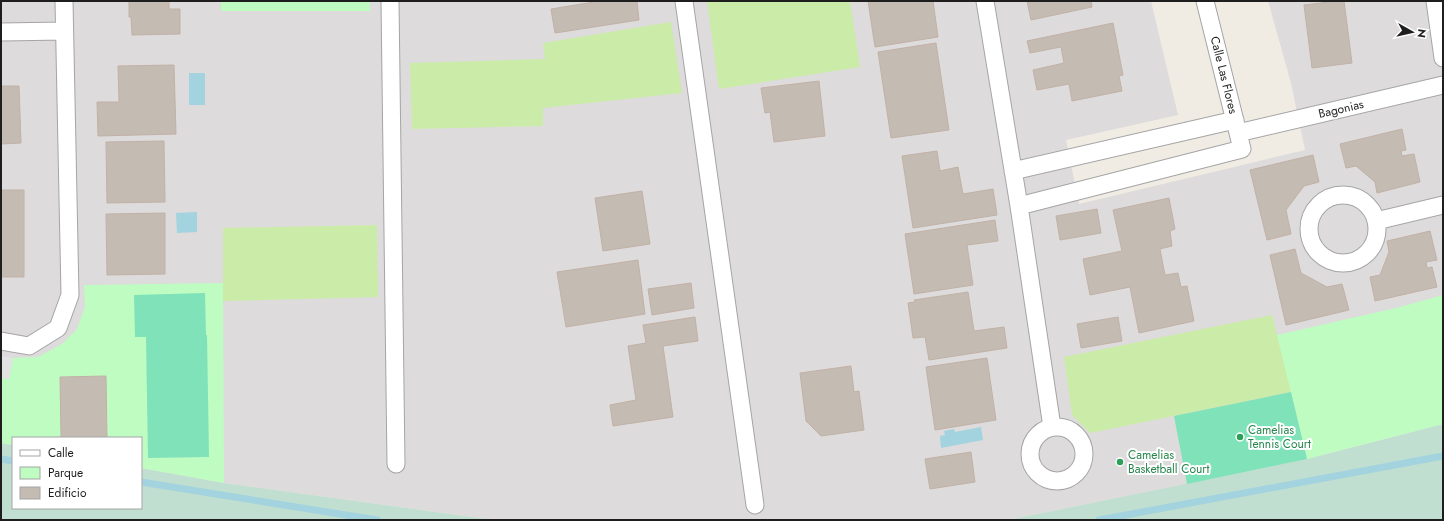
<svg xmlns="http://www.w3.org/2000/svg" width="1444" height="521" font-family="Jost,sans-serif">
	<rect width="100%" height="100%" fill="#f0ece4"/>
	<path fill="#dddbdb" d="M1 1H1151L1178 115 1066 140 1079 204 1305 150 1291 83 1268 1H1443V424L1307 459 1008 520H494L224 483 141 468V438H13V445L1 443Z"/>
	<path fill="#cbeca8" d="M707 1H850L860 67 719 89Z
		M671 22 682 93 543 108V126L412 129 410 63 545 59 543 43Z
		M377 225 378 297 223 301V228Z
		M1272 315 1291 392 1090 433 1072 415 1064 357Z"/>
	<path fill="#c0dfd0" d="M1443 424V520H1008L1307 459Z
		M1 443 13 445V508H141V468L224 483 494 520H1Z"/>
	<path fill="#bffcc2" d="M221 1H370V11H221Z
		M223 283 224 483 141 468V438H13V445L1 443V378L9 379 13 358 38 357 62 344 77 329 85 307 84 285Z
		M1443 295V424L1307 459 1277 335 1400 307Z"/>
	<path fill="#7fe2b9" d="M205 293 206 335H207L209 457 148 458 146 337H135L134 295Z
		M1291 392 1307 459 1187 484 1174 416Z"/>
	<path fill="#e2e2e2" d="M1 356 13 358 9 379 1 378Z"/>
	<path fill="#a3d3df" d="M189 73H205V105H189Z
		M197 212V232L177 233 176 213Z
		M981 427 983 440 941 448 940 436 945 435 944 431 954 429 955 432Z"/>
	<g fill="none" stroke-linecap="round" stroke-linejoin="round">
		<path stroke="#a3d3df" stroke-width="7" d="M1 459 13 461
			M141 482 377 520
			M1099 520 1443 456"/>
	</g>
	<path fill="#c4bbb3" stroke="#c2b1a6" d="M129 1H169V9H180V34L132 35 131 17H129Z
		M600 1H637L639 20 555 33 551 9Z
		M868 1H933L938 37 875 47Z
		M1027 1H1091L1092 7 1031 20Z
		M1338 1H1344L1352 63 1312 68 1304 5Z
		M1113 23 1123 75 1119 76 1122 91 1072 101 1069 84 1037 90 1033 70 1064 63 1061 47 1030 53 1027 41Z
		M936 43 949 130 891 138 878 52Z
		M174 65 176 134 98 136 97 102H119L118 66Z
		M819 81 825 136 774 142 770 112 765 113 761 88Z
		M1 86H19L21 143 1 144Z
		M1402 129 1406 150 1401 151 1402 156 1414 154 1420 182 1377 193 1375 182 1356 166 1346 168 1340 144Z
		M164 141 165 202 107 203 106 142Z
		M937 151 940 171 958 167 963 194 993 189 997 215 913 228 902 156Z
		M1313 155 1319 182 1304 186 1286 210 1291 234 1267 240 1250 170Z
		M1 190H24V277H1Z
		M642 191 650 244 603 251 595 198Z
		M1169 198 1175 229 1170 231 1172 246 1160 249 1165 275 1178 273 1181 287 1187 286 1194 321 1139 333 1130 287 1090 295 1083 259 1122 251 1113 210Z
		M1097 209 1101 233 1060 240 1056 216Z
		M165 213V274L107 275 106 214Z
		M995 220 998 241 967 245 973 285 914 294 905 234Z
		M1430 231 1437 260 1426 262 1427 268 1432 267 1437 287 1375 301 1370 277 1380 275 1389 252 1387 241Z
		M1295 249 1301 273 1327 287 1342 284 1349 310 1286 325 1270 255Z
		M638 260 645 314 566 327 557 272Z
		M691 283 694 308 652 315 648 289Z
		M968 292 974 331 1004 327 1007 348 929 360 925 337 913 338 908 303 915 302 914 300Z
		M695 317 698 341 663 346 673 417 613 426 610 405 636 400 628 346 646 343 643 325Z
		M1118 317 1122 341 1081 348 1077 324Z
		M987 358 996 420 935 430 926 367Z
		M851 366 854 392 859 391 864 430 821 436 806 421 800 373Z
		M106 376 107 438H61L60 377Z
		M971 452 975 482 930 489 925 459Z"/>
	<g fill="none" stroke-linecap="round" stroke-linejoin="round">
		<g stroke="#a5a5a5" stroke-width="19">
			<path id="street" d="M390 1 396 464
				M684 1 755 505
				M985 1 1019 206 1052 427
				M1435 1 1443 58
				M1 32 64 31
				M1238 133 1443 85
				M1013 171 1235 120
				M1309 229a34 34 0 1 1 68 0a34 34 0 1 1-68 0Z
				M1019 206 1242 149 1205 1
				M1376 221 1443 205
				M1 341 29 346 58 328 70 295 64 1
				M1030 454a27 27 0 1 1 54 0a27 27 0 1 1-54 0Z"/>
		</g>
		<use href="#street" stroke="#fff" stroke-width="17"/>
	</g>
	<g fill="#2e9e5b" stroke="#fff" stroke-width="1.5">
		<circle cx="1240" cy="437" r="4"/>
		<circle cx="1120" cy="462" r="4"/>
	</g>
	<g text-anchor="middle" dominant-baseline="central" stroke-width="4" stroke-linejoin="round" paint-order="stroke">
		<g font-size="12" fill="#1e1e1e" stroke="#fff">
			<text transform="translate(1224 75) rotate(76)">Calle Las Flores</text>
			<text transform="translate(1341 109) rotate(-13)">Bagonias</text>
		</g>
		<g font-size="12" fill="#27864d" stroke="#fff" text-anchor="start">
			<text x="1248" y="430">Camelias<tspan x="1248" dy="14">Tennis Court</tspan></text>
			<text x="1128" y="455">Camelias<tspan x="1128" dy="14">Basketball Court</tspan></text>
		</g>
	</g>
	<rect width="1444" height="521" fill="none" stroke="#1e1e1e" stroke-width="4"/>
	<rect x="12" y="437" width="130" height="72" fill="#ffffff" stroke="#a5a5a5"/>
	<rect x="20" y="450" width="20" height="6" fill="#ffffff" stroke="#a5a5a5"/>
	<text x="48" y="457" font-size="12" fill="#1e1e1e">Calle</text>
	<rect x="20" y="467" width="20" height="12" fill="#bffcc2" stroke="#a5a5a5"/>
	<text x="48" y="477" font-size="12" fill="#1e1e1e">Parque</text>
	<rect x="20" y="487" width="20" height="12" fill="#c4bbb3" stroke="#a5a5a5"/>
	<text x="48" y="497" font-size="12" fill="#1e1e1e">Edificio</text>
	<g transform="translate(1412 32) rotate(98)" stroke="#ffffff" stroke-width="3" paint-order="stroke">
	<path d="M0-3L7 15L0 10L-7 15Z" fill="#1e1e1e"/>
	<text y="-6" font-size="11" font-weight="bold" text-anchor="middle" fill="#1e1e1e">N</text>
	</g>
</svg>
